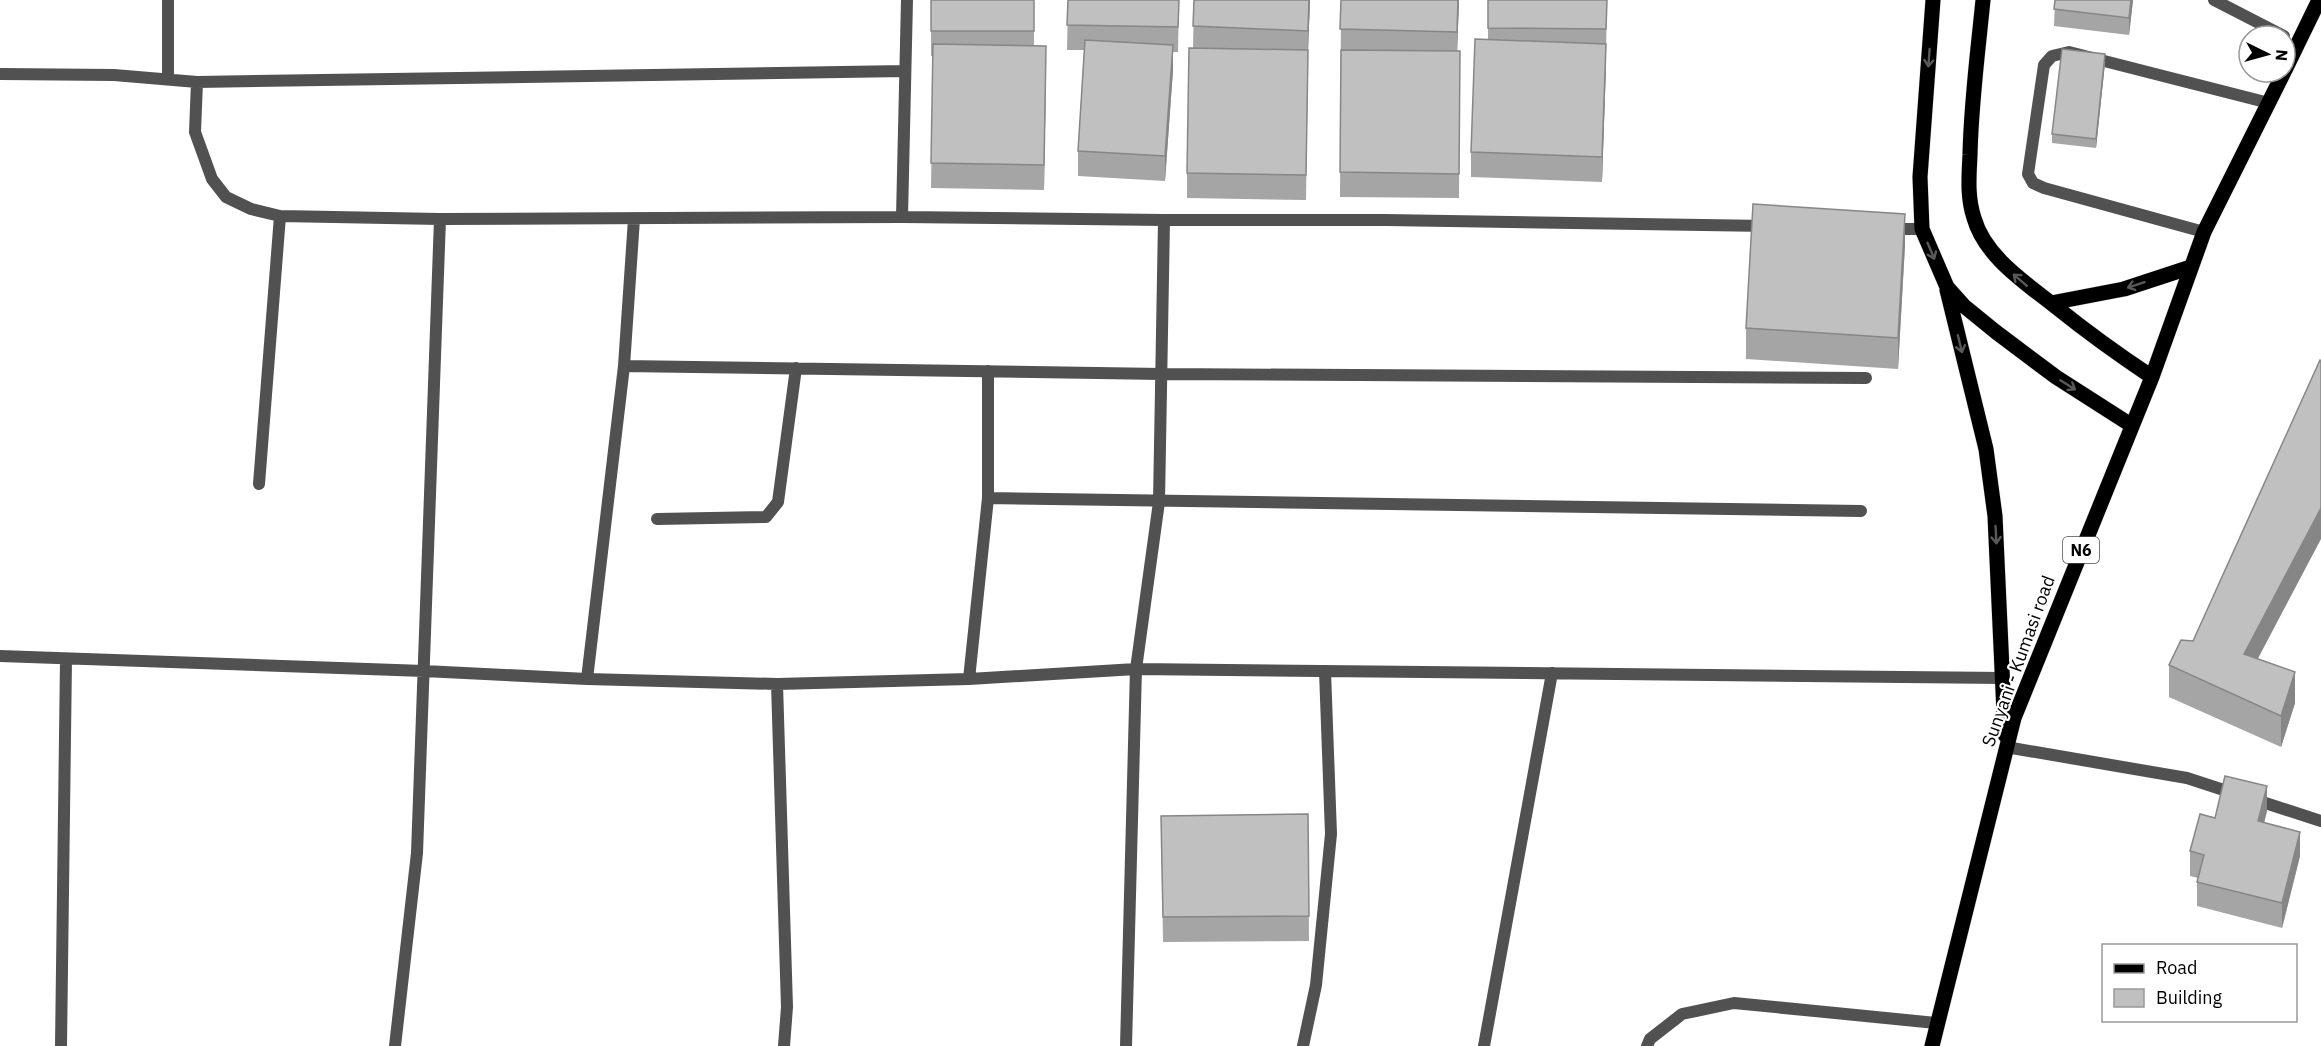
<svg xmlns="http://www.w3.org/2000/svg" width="2321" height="1046" font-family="'IBM Plex Sans',sans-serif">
	<rect width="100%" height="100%" fill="#fff"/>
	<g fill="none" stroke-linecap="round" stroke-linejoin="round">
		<g stroke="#dbdbdb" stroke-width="16">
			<path id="primary" d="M1933 0 1920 177 1922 229 1947 287 1964 306 1996 332 2056 377 2131 425
				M1983 0C1978 51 1971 103 1970 155 1969 176 1967 197 1974 218 1985 257 2026 283 2056 307 2087 332 2119 355 2152 377
				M2285 70 2319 0
				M1947 290 1986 449 1995 516 2005 735
				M2051 303 2124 289 2191 267
				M1932 1046 2014 718 2152 377 2204 232 2284 72"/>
		</g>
		<path stroke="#515151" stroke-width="12" d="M2214 0 2284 36
			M2204 232 2044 188 2033 183 2028 174 2044 65 2052 56 2069 52 2269 103
			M2006 747 2187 778 2236 794
			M2253 799 2321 821
			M1647 1046 1650 1039 1682 1014 1734 1003 1936 1023"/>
		<path stroke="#515151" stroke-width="12" d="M0 74 114 75 197 82 195 132 212 179 226 197 251 209 280 216 440 219 902 217 1164 220H1386L1768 226
			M168 79V0
			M197 82 905 71
			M902 217 907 0
			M1890 229H1922
			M624 366 1162 374 1866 378
			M259 484 280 216
			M988 498 1861 511
			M657 519 766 517 778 502 796 368
			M0 656 424 671 587 679 777 684 969 679 1136 669 2003 678
			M587 679 624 366 634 219
			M969 679 988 498V371
			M777 684 787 1007 784 1046
			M61 1046 66 659
			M395 1046 417 853 440 219
			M1126 1046 1136 669 1159 502 1164 220
			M1303 1046 1316 985 1331 834 1325 671
			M1484 1046 1552 673"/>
		<use href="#primary" stroke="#000" stroke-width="15"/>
	</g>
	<path fill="#a5a5a5" d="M931 0H1034V45L1046 70 1044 190 931 188 933 56H931Z
		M1068 0H1179L1178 52H1173V70L1165 181 1078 176V151L1084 50H1067Z
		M1194 0H1310L1308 52 1306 200 1187 198V173L1193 48Z
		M1341 0H1459L1457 51H1460L1459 198 1340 197Z
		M1488 0H1607L1606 54 1602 182 1471 177V152L1488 39Z
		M2055 0H2133L2129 35 2054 26Z
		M2105 63 2096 148 2052 143V134Z
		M1905 245 1898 369 1746 359V328Z
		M2258 659 2295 703 2281 747 2169 697V665Z
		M2267 811 2264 823 2300 856 2282 928 2197 906V882L2198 878 2190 876V851L2215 818Z
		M1308 814 1309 941 1163 942 1161 816Z"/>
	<path fill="#868686" d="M1309 0H1310L1308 52 1306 200 1308 31Z
		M1458 0H1459L1457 56V32Z
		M2131 0H2133L2129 35V18Z
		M1606 44V68L1602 182V157Z
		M1173 45V70L1165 181V156Z
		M1046 46V70L1044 190V165Z
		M2105 54V63L2096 148V139Z
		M1905 214V245L1898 369V338Z
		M2321 508V539L2244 685V654Z
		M2295 672V703L2281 747V716Z
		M2267 786V811L2258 846V821Z
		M2300 832V856L2282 928V903Z"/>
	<path fill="#c0c0c0" stroke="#868686" stroke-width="1.5" d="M931 0H1034V31H931Z
		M1068 0H1179L1178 27 1067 25Z
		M1194 0H1309L1308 31 1193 26Z
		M1341 0H1458L1457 32 1340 29Z
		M1488 0H1607L1606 29 1488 28Z
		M2055 0H2131L2129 18 2054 9Z
		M1475 39 1606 44 1602 157 1471 152Z
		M1085 40 1173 45 1165 156 1078 151Z
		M933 44 1046 46 1044 165 931 163Z
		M1189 48 1308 50 1306 175 1187 173Z
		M2062 49 2105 54 2096 139 2052 134Z
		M1341 50 1460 51 1459 174 1340 172Z
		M1753 204 1905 214 1898 338 1746 328Z
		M2320 360 2321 361V508L2244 654 2295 672 2281 716 2169 665 2181 640 2193 641Z
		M2225 776 2267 786 2258 821 2300 832 2282 903 2197 882 2204 855 2190 851 2200 814 2215 818Z
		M1308 814 1309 916 1163 917 1161 816Z"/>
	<defs><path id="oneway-shaft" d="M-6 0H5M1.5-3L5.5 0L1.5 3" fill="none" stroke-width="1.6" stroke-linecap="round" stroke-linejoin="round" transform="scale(1.5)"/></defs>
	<g stroke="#595959">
		<use href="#oneway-shaft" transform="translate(1929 58) rotate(94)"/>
		<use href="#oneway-shaft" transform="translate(1931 251) rotate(67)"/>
		<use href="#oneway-shaft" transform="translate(2020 280) rotate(-139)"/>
		<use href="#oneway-shaft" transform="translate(2136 285) rotate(162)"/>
		<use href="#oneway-shaft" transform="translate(1960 344) rotate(76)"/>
		<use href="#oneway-shaft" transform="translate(2068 385) rotate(32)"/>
		<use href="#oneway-shaft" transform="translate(1996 535) rotate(87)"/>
	</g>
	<g text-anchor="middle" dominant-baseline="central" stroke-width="4.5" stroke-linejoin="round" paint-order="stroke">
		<rect fill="#fff" stroke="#4c4c4c" stroke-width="1.5" x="2063" y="537" width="36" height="26" rx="4.5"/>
		<g font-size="16" font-weight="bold" fill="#000">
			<text x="2081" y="550">N6</text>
		</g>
		<g font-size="18" fill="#000" stroke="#fff">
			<text transform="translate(2018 661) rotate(-70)">Sunyani - Kumasi road</text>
		</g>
	</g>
	<rect x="2102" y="944" width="195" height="78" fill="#ffffff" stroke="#999999" stroke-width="1.5"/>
	<rect x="2114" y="964" width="30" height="9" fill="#000000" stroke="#999999" stroke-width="1.5"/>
	<text x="2156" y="974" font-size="18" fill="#000000">Road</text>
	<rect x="2114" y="989" width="30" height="18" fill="#c0c0c0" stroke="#999999" stroke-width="1.5"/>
	<text x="2156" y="1004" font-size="18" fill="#000000">Building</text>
	<g transform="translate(2267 54) rotate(95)"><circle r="28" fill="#ffffff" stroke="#999999" stroke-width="1.5"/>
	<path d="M0-4.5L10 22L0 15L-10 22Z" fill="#000000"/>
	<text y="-9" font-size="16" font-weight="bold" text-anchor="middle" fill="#000000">N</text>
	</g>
</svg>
